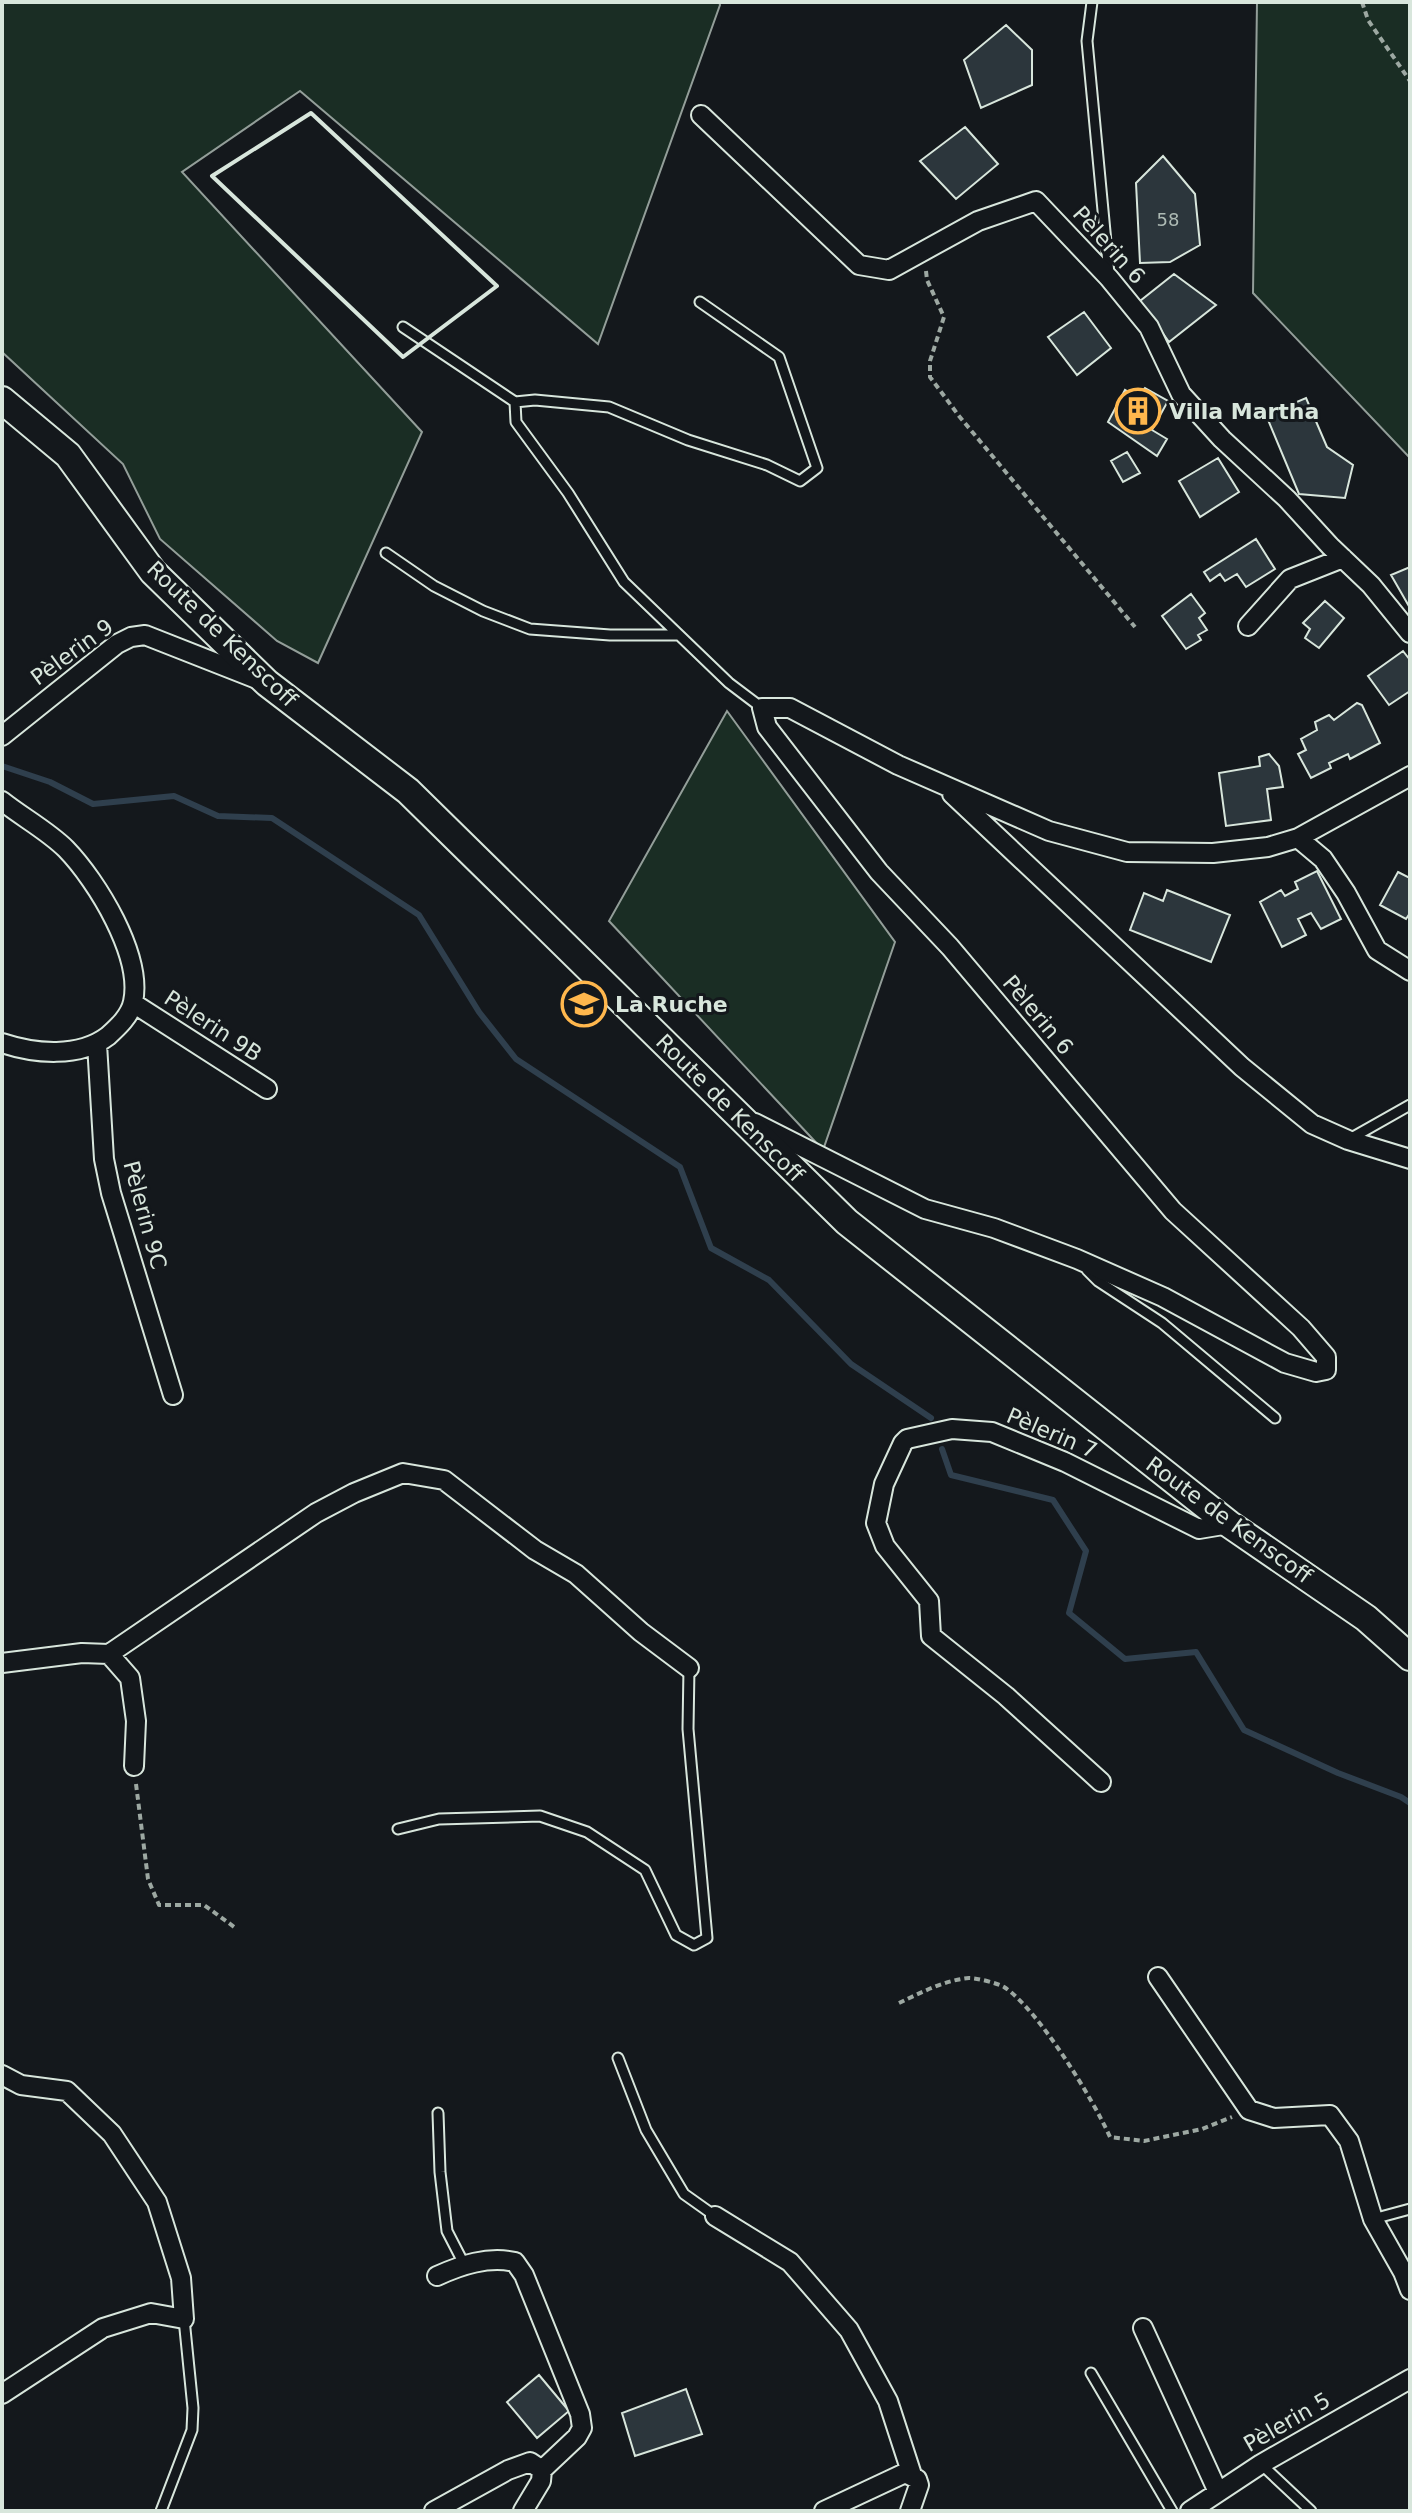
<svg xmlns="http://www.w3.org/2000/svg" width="1412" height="2513" font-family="'DejaVu Sans',sans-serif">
	<rect width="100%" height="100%" fill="#14181c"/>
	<path fill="#1a2d24" stroke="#939e99" stroke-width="2" d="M2 2H719L720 5 598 344 300 91 182 172 422 432 318 663 277 641 160 539 123 464 2 352Z
		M1257 2H1410V458L1253 293Z
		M727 711 895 942 823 1150 609 921Z"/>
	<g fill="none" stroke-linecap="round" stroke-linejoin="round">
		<path stroke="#2f3f4d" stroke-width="6" d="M2 766 50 782 93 804 174 796 218 816 272 818 419 915 479 1012 516 1059 680 1167 711 1248 769 1280 851 1364 931 1418
			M942 1449 951 1475 1053 1500 1086 1551 1069 1613 1125 1659 1196 1652 1244 1730 1338 1773 1401 1797 1410 1803"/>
	</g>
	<path fill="#2c363c" stroke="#d8e6dc" stroke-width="2" d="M1006 25 1032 50V85L981 108 964 60Z
		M965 127 998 164 956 199 920 161Z
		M1163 156 1195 194 1200 245 1170 262 1140 263 1136 183Z
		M1174 274 1216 305 1169 342 1140 301Z
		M1084 312 1111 348 1077 375 1048 337Z
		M1145 388 1168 401 1152 430 1167 439 1157 456 1108 422 1125 390 1137 397Z
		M1306 398 1327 447 1353 465 1345 498 1299 494 1266 415Z
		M1127 452 1140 473 1123 482 1111 461Z
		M1218 458 1239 492 1200 517 1179 481Z
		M1256 539 1275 569 1246 587 1237 574 1225 581 1220 574 1210 581 1204 572Z
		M1410 567V608L1391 575Z
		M1191 594 1205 613 1199 618 1207 630 1198 635 1201 640 1186 649 1162 616Z
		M1325 601 1344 618 1319 648 1305 638 1310 629 1303 623Z
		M1403 651 1410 660V691L1389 705 1368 676Z
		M1357 703 1362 705 1380 743 1350 759 1348 754 1329 763 1331 768 1311 778 1298 754 1306 750 1301 739 1317 730 1315 722 1329 715 1334 720Z
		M1269 754 1279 766 1283 787 1267 789 1271 820 1226 826 1219 773 1260 766 1259 757Z
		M1317 871 1341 919 1321 929 1311 913 1298 919 1306 935 1282 947 1260 902 1281 890 1285 896 1298 889 1295 882Z
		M1398 872 1410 878V913L1406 919 1380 905Z
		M1167 890 1230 915 1211 962 1130 930 1144 893 1163 901Z
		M539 2375 569 2411 537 2438 507 2402Z
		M686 2389 702 2434 635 2456 622 2413Z"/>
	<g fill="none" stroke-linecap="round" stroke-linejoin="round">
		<g stroke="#d8e6dc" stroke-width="13">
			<path id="lane" d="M1092 2 1087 41 1109 274
				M700 302 779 357 817 468 800 481 767 465 688 440 609 407 535 400 515 402 516 422 568 493 624 582 729 683 762 708
				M403 327 515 402
				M386 553 434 586 483 611 530 629 610 635H679
				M1348 1140 1410 1105
				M1087 1270 1098 1281 1162 1323 1275 1418
				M398 1829 439 1819 540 1816 587 1832 645 1870 676 1935 694 1945 707 1938 688 1729 689 1668
				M618 2058 646 2130 684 2194 715 2216
				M438 2113 440 2172 447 2231 464 2264
				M1373 2219 1410 2209
				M1091 2373 1172 2511
				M1261 2464 1311 2511
				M161 2511 192 2430 193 2408 184 2319"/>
		</g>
		<g stroke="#d8e6dc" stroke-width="22">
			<path id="street" d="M701 115 859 265 889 270 978 221 1036 201 1109 278 1149 327 1181 394 1222 439 1287 499 1330 546 1371 585 1410 633
				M1248 626 1290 579 1343 558
				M2 736 117 644 131 637 145 635 257 679
				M952 794 1242 1067 1312 1124 1348 1140 1410 1159
				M2 801C22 817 48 831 66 849 97 881 143 956 133 1002 130 1016 118 1027 108 1036 79 1058 35 1054 2 1043
				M1298 838 1323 859 1346 893 1377 950 1410 971
				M133 1003 267 1089
				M97 1044 104 1159 111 1193 173 1395
				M755 1123 925 1209 994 1228 1077 1259 1163 1297 1285 1363 1316 1372 1326 1370V1357L1301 1328 1173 1211 950 947 879 872 767 727 762 708H790L898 765 1049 831 1127 852 1213 853 1268 847 1298 838 1410 776
				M109 1654 316 1513 354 1493 403 1473 444 1480 535 1550 576 1574 641 1632 689 1668
				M2 1663 82 1653 109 1654 130 1678 136 1721 134 1766
				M1101 1782 1006 1696 931 1636 929 1601 885 1546 876 1523 884 1484 903 1443 907 1439 952 1429 992 1432 1065 1462 1199 1529 1229 1524
				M1158 1977 1249 2110 1274 2118 1330 2115 1349 2141 1373 2219 1403 2272 1410 2290
				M2 2075 21 2085 67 2091 112 2134 157 2202 181 2278 184 2319 151 2313 103 2328 2 2394
				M715 2216 790 2262 849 2330 888 2401 912 2475
				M437 2276C461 2265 488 2256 515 2262L524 2275 580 2414 582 2428 577 2437 542 2470
				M1143 2328 1218 2492
				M434 2511 508 2470 530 2462 542 2470
				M523 2511 541 2481 542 2470
				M824 2511 905 2473 917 2479 919 2485 910 2511
				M1190 2511 1261 2464 1410 2379"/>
		</g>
		<g stroke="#d8e6dc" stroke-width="30">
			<path id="secondary" d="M2 400 68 455 153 572 267 683 408 791 847 1222 1229 1524 1366 1618 1410 1657"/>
		</g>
		<path stroke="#9da8a2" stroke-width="4" stroke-dasharray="6 4" stroke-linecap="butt" d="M1362 2 1368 20 1410 81
			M926 271 927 280 944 317 930 361V377L959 416 1135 627
			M136 1784 148 1879 159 1905H204L237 1929
			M899 2003C920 1993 945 1980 969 1978 977 1978 997 1983 1004 1987 1038 2009 1093 2099 1110 2137L1144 2141 1202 2129 1232 2117"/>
		<use href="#lane" stroke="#14181c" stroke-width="9"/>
		<use href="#street" stroke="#14181c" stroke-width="18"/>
		<use href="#secondary" stroke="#14181c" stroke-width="26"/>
		<path stroke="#d8e6dc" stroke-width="4" d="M311 113 497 286 403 357 212 176Z"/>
	</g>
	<defs>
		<g id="building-ring" transform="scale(2.3)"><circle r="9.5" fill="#14181c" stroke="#ffb74d" stroke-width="1.5"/><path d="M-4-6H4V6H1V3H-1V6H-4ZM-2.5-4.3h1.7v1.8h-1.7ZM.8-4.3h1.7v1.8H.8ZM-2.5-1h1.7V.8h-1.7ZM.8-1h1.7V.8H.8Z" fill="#ffb74d"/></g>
		<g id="school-ring" transform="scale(2.3)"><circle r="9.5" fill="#14181c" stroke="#ffb74d" stroke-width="1.5"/><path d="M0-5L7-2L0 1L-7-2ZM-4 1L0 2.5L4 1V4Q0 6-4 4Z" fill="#ffb74d"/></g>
	</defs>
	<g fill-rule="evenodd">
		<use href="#building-ring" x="1138" y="411"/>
		<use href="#school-ring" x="584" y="1004"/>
	</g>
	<g text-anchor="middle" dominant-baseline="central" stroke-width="6" stroke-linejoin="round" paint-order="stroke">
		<g font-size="18" fill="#adbab4">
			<text x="1168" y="219">58</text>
		</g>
		<g font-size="22" fill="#d8e6dc" stroke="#14181c">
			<text transform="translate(1109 245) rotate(48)">Pèlerin 6</text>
			<text transform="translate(222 634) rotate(44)">Route de Kenscoff</text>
			<text transform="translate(72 652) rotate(-36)">Pèlerin 9</text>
			<text transform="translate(1038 1015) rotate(50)">Pèlerin 6</text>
			<text transform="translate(213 1026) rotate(33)">Pèlerin 9B</text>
			<text transform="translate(730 1108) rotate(45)">Route de Kenscoff</text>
			<text transform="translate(145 1215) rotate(75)">Pèlerin 9C</text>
			<text transform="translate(1052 1433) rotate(23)">Pèlerin 7</text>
			<text transform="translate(1229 1520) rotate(36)">Route de Kenscoff</text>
			<text transform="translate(1287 2422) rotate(-30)">Pèlerin 5</text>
		</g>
		<g font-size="22" font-weight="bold" fill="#d8e6dc" stroke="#14181c" text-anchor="start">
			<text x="1169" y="411">Villa Martha</text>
			<text x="615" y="1004">La Ruche</text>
		</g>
	</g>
	<rect width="1412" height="2513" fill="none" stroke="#d8e6dc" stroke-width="8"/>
</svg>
